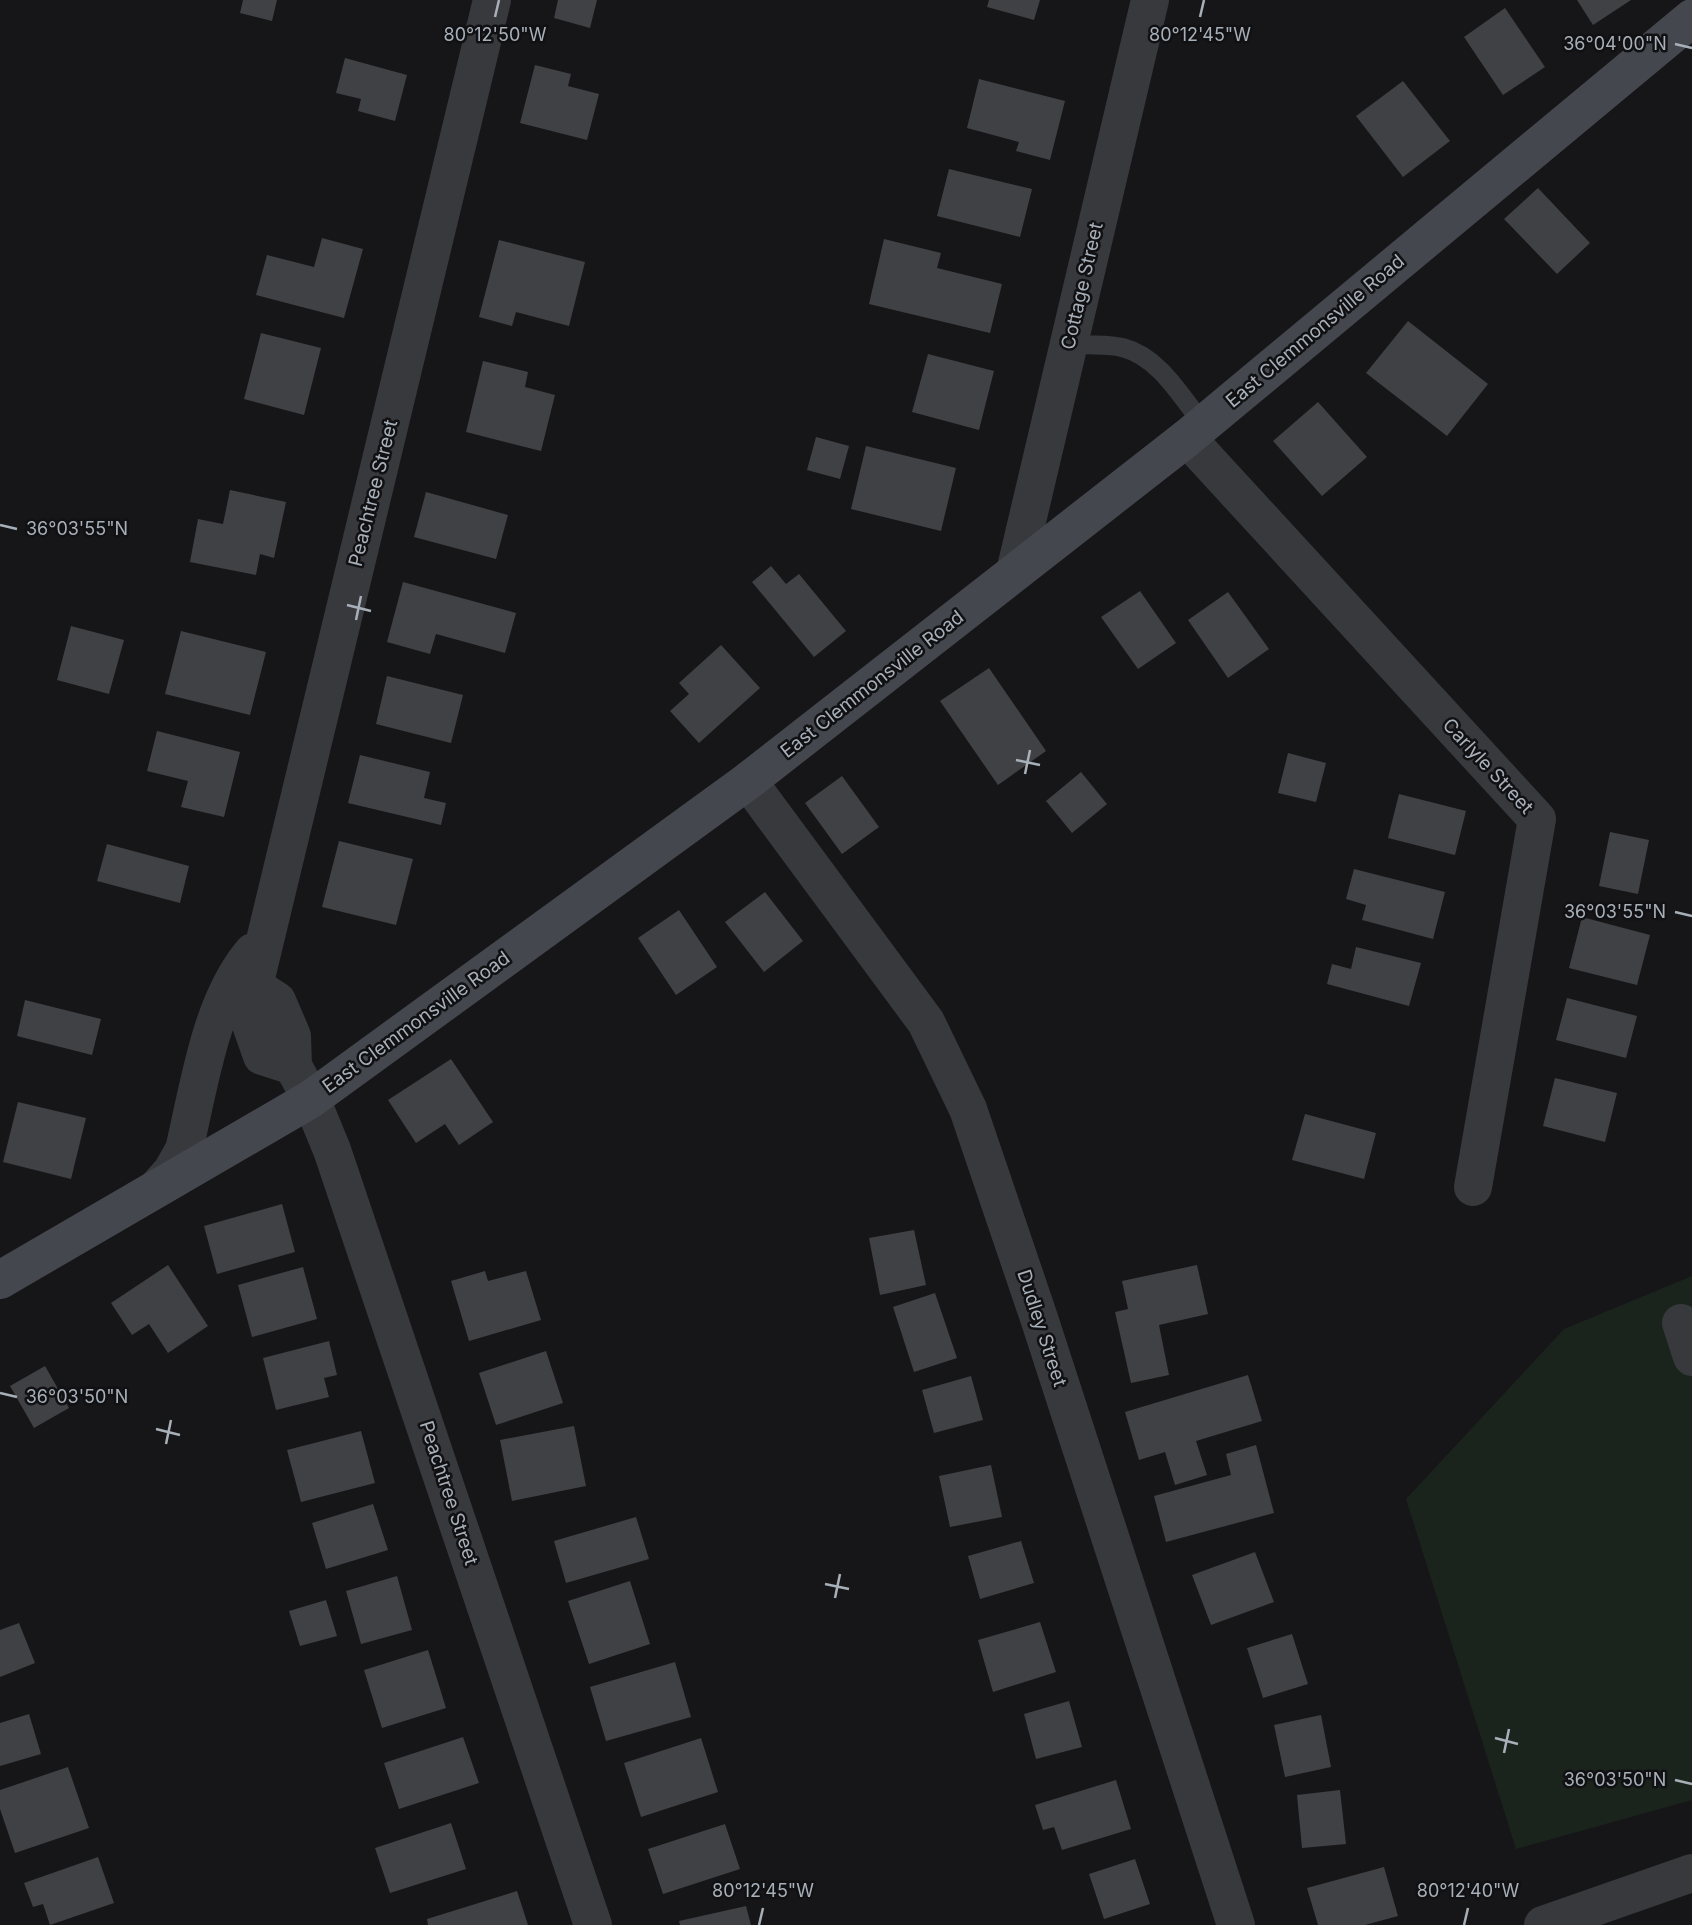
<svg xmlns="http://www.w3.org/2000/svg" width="1692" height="1925" font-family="Inter,sans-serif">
	<rect width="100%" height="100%" fill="#161618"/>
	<path fill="#1b241c" d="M1692 1276V1800L1516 1849 1406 1499 1564 1329Z"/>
	<path fill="#404145" d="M243 0H277L272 21 240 13Z
		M558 0H597L590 28 554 18Z
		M989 0H1040L1034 20 987 7Z
		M1577 0H1631L1593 25Z
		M1505 8 1545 67 1503 95 1464 37Z
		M345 58 407 75 395 121 358 111 361 99 336 93Z
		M535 65 571 74 568 86 599 94 587 140 520 123Z
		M979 79 1065 101 1050 160 1016 151 1019 142 967 128Z
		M1403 81 1450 141 1403 177 1356 116Z
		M949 169 1032 189 1020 237 937 216Z
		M1538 188 1590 243 1557 274 1504 219Z
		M322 238 363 249 344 318 256 295 267 255 314 267Z
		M884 239 941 253 937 268 1002 284 990 333 869 304Z
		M499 240 585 262 569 326 516 312 512 326 479 317Z
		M1408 321 1488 384 1447 436 1366 373Z
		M261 333 321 348 304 415 244 399Z
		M928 354 994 371 979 430 912 412Z
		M483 361 528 372 525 387 555 395 541 451 466 432Z
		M1318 402 1367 457 1322 496 1273 441Z
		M816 437 849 446 840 479 807 470Z
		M866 446 956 468 941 531 851 509Z
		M230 490 286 502 274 558 260 554 256 575 190 562 198 519 223 524Z
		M426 492 508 515 496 559 414 537Z
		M771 566 786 584 799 574 846 631 814 657 752 582Z
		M403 582 516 613 505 653 436 634 430 654 387 642Z
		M1140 591 1176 643 1138 669 1101 617Z
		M1228 592 1269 649 1228 678 1188 620Z
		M71 626 124 640 109 694 57 680Z
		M181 631 266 652 250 715 165 694Z
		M721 645 760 688 699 743 670 711 689 694 679 683Z
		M989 668 1046 751 998 785 940 701Z
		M387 676 463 695 451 743 376 724Z
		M157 731 240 752 224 817 181 807 188 781 147 771Z
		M1288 753 1326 763 1316 802 1278 793Z
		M360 755 430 772 424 798 446 803 441 825 348 803Z
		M1081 772 1107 804 1072 833 1046 801Z
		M842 776 879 827 842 854 805 803Z
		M1399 794 1466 811 1455 855 1388 838Z
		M1610 832 1649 840 1638 894 1599 886Z
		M339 841 413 859 396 925 322 907Z
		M107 844 189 866 180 903 97 881Z
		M1354 869 1445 892 1433 939 1362 920 1366 905 1346 899Z
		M765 892 803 941 764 972 725 922Z
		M679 910 717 967 676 995 638 938Z
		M1582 917 1650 935 1637 985 1569 968Z
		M1356 947 1421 963 1409 1006 1327 984 1332 964 1351 969Z
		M1567 998 1637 1016 1626 1058 1556 1040Z
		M25 1000 101 1019 92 1055 17 1036Z
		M451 1059 493 1122 459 1145 445 1124 416 1143 388 1100Z
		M1555 1078 1617 1093 1605 1142 1543 1126Z
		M18 1102 86 1118 71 1179 3 1162Z
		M1305 1114 1376 1133 1364 1179 1292 1160Z
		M282 1204 295 1252 217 1274 204 1226Z
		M914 1230 926 1285 880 1295 869 1238Z
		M168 1265 208 1326 168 1353 149 1324 132 1335 111 1303Z
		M1197 1265 1208 1314 1159 1325 1169 1375 1131 1383 1115 1312 1128 1309 1122 1281Z
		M303 1267 317 1319 252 1337 238 1285Z
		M485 1271 488 1281 526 1271 541 1320 469 1341 451 1281Z
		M935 1293 957 1358 914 1372 893 1307Z
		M329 1341 337 1375 324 1378 329 1397 276 1410 263 1358Z
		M546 1351 563 1403 496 1425 479 1373Z
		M45 1366 69 1408 34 1428 10 1386Z
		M1248 1375 1262 1421 1196 1441 1207 1475 1175 1485 1165 1452 1139 1460 1125 1412Z
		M971 1376 983 1420 934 1433 922 1390Z
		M574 1426 586 1486 512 1501 500 1440Z
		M361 1431 375 1483 301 1502 287 1450Z
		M1256 1445 1274 1513 1166 1542 1154 1496 1231 1475 1226 1454Z
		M991 1465 1002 1517 950 1527 939 1476Z
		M373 1504 388 1550 326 1569 312 1523Z
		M636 1517 649 1559 566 1583 554 1541Z
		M1021 1541 1034 1583 980 1599 968 1556Z
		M1255 1552 1274 1602 1211 1625 1192 1575Z
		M397 1576 412 1630 361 1644 346 1591Z
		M630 1581 650 1644 589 1664 568 1601Z
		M326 1600 337 1636 300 1646 289 1611Z
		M1040 1622 1056 1672 993 1692 978 1640Z
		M19 1623 35 1663 0 1677V1630Z
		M1292 1634 1308 1684 1263 1698 1247 1648Z
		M428 1650 446 1708 382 1728 364 1670Z
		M675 1662 691 1717 606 1741 590 1687Z
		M1069 1701 1082 1747 1036 1759 1024 1714Z
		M29 1714 41 1754 0 1766V1723Z
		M1321 1715 1331 1767 1285 1777 1274 1725Z
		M463 1737 479 1783 399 1809 384 1763Z
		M701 1738 718 1792 641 1817 624 1763Z
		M68 1767 89 1828 15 1853 0 1809V1790Z
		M1116 1780 1131 1829 1062 1850 1054 1827 1043 1830 1035 1805Z
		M1340 1790 1346 1844 1302 1848 1297 1795Z
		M451 1823 466 1869 390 1893 375 1848Z
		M725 1824 740 1869 663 1894 648 1849Z
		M98 1857 114 1903 50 1925 43 1904 33 1907 24 1883Z
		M1135 1859 1150 1904 1104 1919 1089 1874Z
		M1384 1867 1398 1916 1365 1925H1318L1307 1888Z
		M517 1891 528 1925H428L427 1919Z
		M746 1906 751 1925H680L679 1921Z"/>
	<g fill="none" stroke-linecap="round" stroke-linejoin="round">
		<path stroke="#37393d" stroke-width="19" d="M1069 343C1087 347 1106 343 1124 348 1159 357 1182 398 1203 424"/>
		<path stroke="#37393d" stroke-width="38" d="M1187 438 1537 819 1473 1187
			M1015 572 1150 0
			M748 781 926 1022 968 1109 1039 1318 1236 1925
			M254 986 277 1001 292 1036 293 1066 311 1099 332 1150 593 1925
			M293 1066 262 1056 249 1019 254 986 492 0
			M156 1189 172 1171 184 1150C199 1087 210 1002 253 952
			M1681 1323 1692 1357
			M1543 1925 1692 1873"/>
		<path stroke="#44484e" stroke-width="38" d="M0 1280 311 1099 748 781 1187 438 1692 18"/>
	</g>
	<path fill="none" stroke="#a7afb9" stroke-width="2.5" d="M495 17 499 0M1200 17 1204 0M1675 44 1692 48M0 525 17 529M347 605 371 611M356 620 361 596M1016 760 1040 765M1025 774 1030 750M1675 912 1692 916M0 1393 17 1397M156 1429 180 1435M166 1444 171 1420M825 1584 849 1589M835 1598 840 1574M1495 1738 1518 1744M1504 1753 1509 1729M1675 1780 1692 1784M759 1925 763 1908M1464 1925 1468 1908"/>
	<g text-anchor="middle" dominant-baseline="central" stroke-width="5" stroke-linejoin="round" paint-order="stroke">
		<g font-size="19" fill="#a7afb9" stroke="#111113">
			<text transform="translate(1082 286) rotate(-77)">Cottage Street</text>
			<text transform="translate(1315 331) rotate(-40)">East Clemmonsville Road</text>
			<text transform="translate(373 493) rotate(-76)">Peachtree Street</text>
			<text transform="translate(872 684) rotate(-38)">East Clemmonsville Road</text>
			<text transform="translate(1488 766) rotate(47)">Carlyle Street</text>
			<text transform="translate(416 1022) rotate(-36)">East Clemmonsville Road</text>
			<text transform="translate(1042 1328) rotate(72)">Dudley Street</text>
			<text transform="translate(449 1493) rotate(72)">Peachtree Street</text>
		</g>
	</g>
	<g font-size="18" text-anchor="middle" fill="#a7afb9" stroke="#111113" stroke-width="5" stroke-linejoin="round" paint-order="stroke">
		<text x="495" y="41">80°12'50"W</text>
		<text x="1200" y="41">80°12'45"W</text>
		<text x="1615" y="50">36°04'00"N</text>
		<text x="77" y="535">36°03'55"N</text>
		<text x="1615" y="918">36°03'55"N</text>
		<text x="77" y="1403">36°03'50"N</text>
		<text x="1615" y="1786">36°03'50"N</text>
		<text x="763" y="1897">80°12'45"W</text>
		<text x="1468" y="1897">80°12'40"W</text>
	</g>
</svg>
